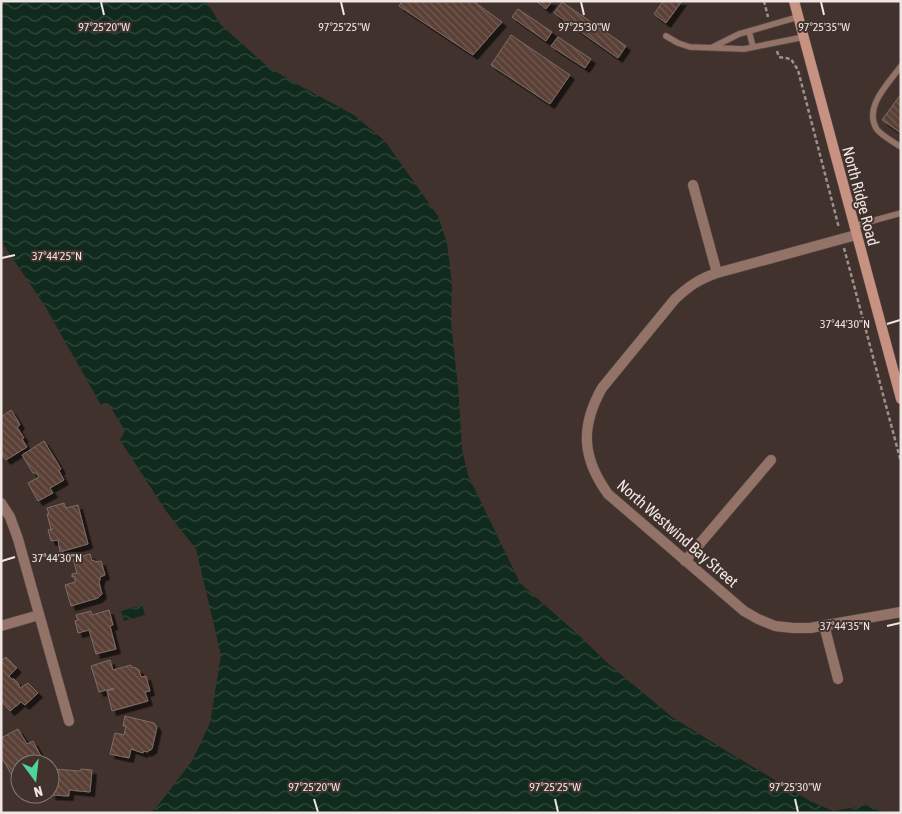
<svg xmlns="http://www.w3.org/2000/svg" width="902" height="814" font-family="'Asap Condensed',sans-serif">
	<defs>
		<pattern id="water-waves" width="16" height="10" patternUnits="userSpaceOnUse" patternTransform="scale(1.25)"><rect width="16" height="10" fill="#102a1e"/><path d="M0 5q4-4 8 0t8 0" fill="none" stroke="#33493e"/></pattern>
		<pattern id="building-back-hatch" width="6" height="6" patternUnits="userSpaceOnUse" patternTransform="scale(1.25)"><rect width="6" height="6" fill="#5a3f36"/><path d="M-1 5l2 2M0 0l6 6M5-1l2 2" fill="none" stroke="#725b53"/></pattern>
		<filter id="shadow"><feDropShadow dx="4.5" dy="4.5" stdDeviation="0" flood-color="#0009"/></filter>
	</defs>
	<rect width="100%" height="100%" fill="#41322d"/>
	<path fill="url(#water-waves)" d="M1 1H206L221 25 267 66 293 82 354 115 385 141 438 216 447 243 452 284 451 323 458 386 462 448 468 475 520 583 574 631 611 666 672 717 733 755 810 801 833 811 869 805 883 813H150L159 804 192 761 210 723 221 655 196 549 166 511 120 440 125 431 108 403 101 405 45 306 1 241Z
		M142 605 145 615 124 621 121 611Z"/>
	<path fill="url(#building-back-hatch)" stroke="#7e6d67" filter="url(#shadow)" d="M402 1H473L502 22 473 55 399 6Z
		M536 1H552L546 9Z
		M663 1H682L666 23 654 14Z
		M562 2 626 46 618 58 554 13Z
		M518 9 552 32 546 41 512 17Z
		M511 35 570 75 550 104 491 65Z
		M558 37 591 59 585 68 551 46Z
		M901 94V133L882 120Z
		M11 410 18 421 20 425 17 427 24 438 22 439 27 447 6 460 1 453V417Z
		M44 441 61 469 59 471 64 480 50 488 53 493 38 501 28 483 39 477 36 473H33L22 455Z
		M64 503 66 508 78 505 88 544 60 552 58 540 51 541 48 530 53 529H51L47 514H49L47 508Z
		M90 554 92 561 94 560 95 562 101 561 105 575 100 577V580L99 582 102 594 98 598 71 606 65 585 75 582V577H72V574L77 573 73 559Z
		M109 610 113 625 110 626 116 649 96 654 89 630 78 633 75 621 78 620 76 615 91 611 92 615Z
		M6 657 17 668 9 676 11 679H14L18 683 20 688 28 683 38 693 25 705 21 702 10 711 1 701V661Z
		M110 660 113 670 131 665 132 668 134 667 139 670 141 677 146 676 150 691 145 692 148 701 112 711 107 691 114 689V688L99 692 91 666Z
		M125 716 154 723 157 727 152 749 147 752 144 751 143 753 131 749 129 758 110 754 115 733 124 735 126 726H123Z
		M18 729 27 744 33 741 45 764H20V778L15 781 1 756V747L4 746 1 741V738Z
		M53 769 80 771 81 769 92 770 90 792 69 790V796L51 795Z"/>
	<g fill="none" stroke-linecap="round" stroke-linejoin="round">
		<g stroke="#5d4f4a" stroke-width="7">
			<path id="service" d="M749 31 753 47
				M666 36 678 43 690 47 744 49 804 37
				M713 47 739 34 798 17
				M901 66C889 83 864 106 876 128 879 134 895 143 901 147
				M854 226 901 213"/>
		</g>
		<g stroke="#5d4f4a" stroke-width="11">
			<path id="minor" d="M693 185 717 273
				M856 235 717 273C699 279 689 286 675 299L602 388C580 427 582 458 608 494L744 611 758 619 775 626 793 628H810L901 612
				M1 503 10 517 18 539 69 721
				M685 561 771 460
				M824 625 838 679
				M1 626 39 615"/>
		</g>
		<g stroke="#5d4f4a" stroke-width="11">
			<path id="secondary" d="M794 1 901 399"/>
		</g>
		<path stroke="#9d918d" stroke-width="2.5" stroke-dasharray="4 2.5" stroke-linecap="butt" d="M764 1 768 17
			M777 51 779 57 791 59 798 70 839 228
			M844 248 901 462"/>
		<use href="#service" stroke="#937267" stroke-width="5.5"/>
		<use href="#minor" stroke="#937267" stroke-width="10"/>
		<use href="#secondary" stroke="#c79282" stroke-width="10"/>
	</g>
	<path fill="none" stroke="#efe5e2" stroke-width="2" d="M101 2 104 15M341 2 344 15M581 2 584 15M821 2 824 15M2 258 15 255M887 324 900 320M2 561 15 557M887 626 900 623M314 799 318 812M555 799 558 812M795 799 798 812"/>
	<g text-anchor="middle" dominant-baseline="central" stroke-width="4" stroke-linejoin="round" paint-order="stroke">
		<g font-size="16" fill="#efe5e2" stroke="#41322d">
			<text transform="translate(861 196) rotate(75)">North Ridge Road</text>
			<text transform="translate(678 533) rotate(41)">North Westwind Bay Street</text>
		</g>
	</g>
	<g font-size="12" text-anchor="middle" fill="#efe5e2" stroke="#41322d" stroke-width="4" stroke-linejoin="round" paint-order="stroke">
		<text x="104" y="31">97°25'20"W</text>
		<text x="344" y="31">97°25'25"W</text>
		<text x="584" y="31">97°25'30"W</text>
		<text x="824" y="31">97°25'35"W</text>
		<text x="57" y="260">37°44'25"N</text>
		<text x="845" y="328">37°44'30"N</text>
		<text x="57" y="562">37°44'30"N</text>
		<text x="845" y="630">37°44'35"N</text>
		<text x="314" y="791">97°25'20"W</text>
		<text x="555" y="791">97°25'25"W</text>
		<text x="795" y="791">97°25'30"W</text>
	</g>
	<rect width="902" height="814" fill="none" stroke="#efe5e2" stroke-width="5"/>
	<g transform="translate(35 779) rotate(165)"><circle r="24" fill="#41322d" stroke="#877a75"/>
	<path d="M0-4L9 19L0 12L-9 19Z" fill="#4fd399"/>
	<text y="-8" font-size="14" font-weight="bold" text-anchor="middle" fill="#efe5e2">N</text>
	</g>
</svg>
